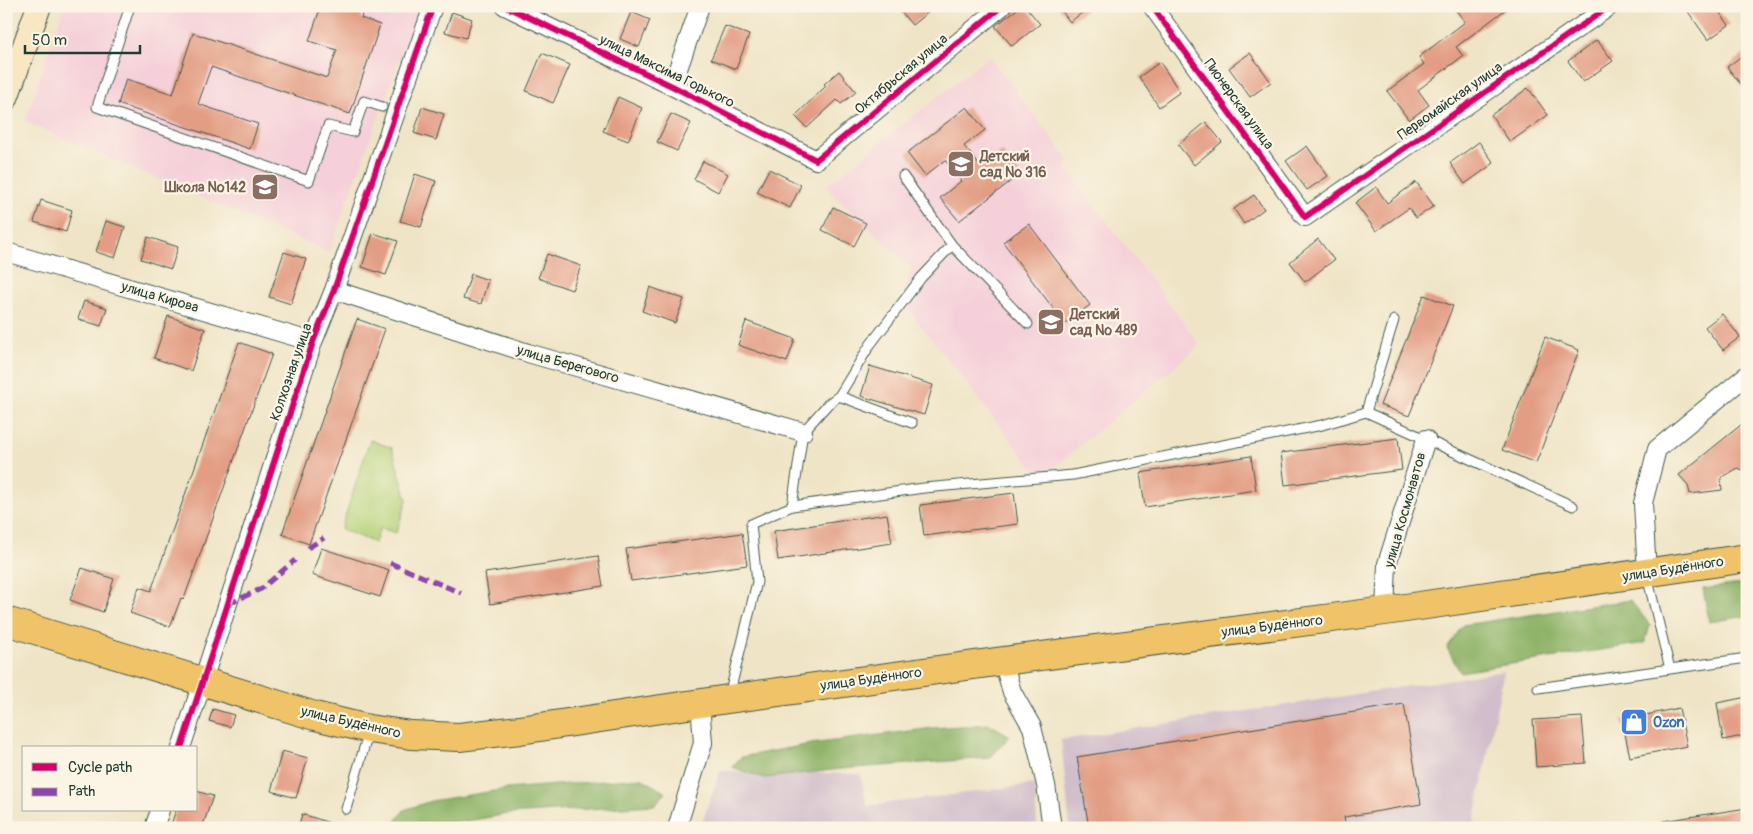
<svg xmlns="http://www.w3.org/2000/svg" width="1753" height="834" font-family="Pangolin,sans-serif">
	<rect width="100%" height="100%" fill="#fcf5e5"/>
	<filter id="ink" filterUnits="userSpaceOnUse"><feTurbulence type="fractalNoise" baseFrequency=".02" numOctaves="2"/><feDisplacementMap in="SourceGraphic" scale="10" xChannelSelector="R" yChannelSelector="G"/><feConvolveMatrix kernelMatrix="1 2 1 2 8 2 1 2 1" color-interpolation-filters="sRGB"/></filter>
	<filter id="wash" filterUnits="userSpaceOnUse"><feTurbulence type="fractalNoise" baseFrequency=".0096" numOctaves="4" result="noise"/><feDisplacementMap in="SourceGraphic" scale="20" xChannelSelector="R" yChannelSelector="G"/><feGaussianBlur stdDeviation="1.12" result="paint"/><feColorMatrix in="noise" values="0 0 0 0 0 0 0 0 0 0 0 0 0 0 0 0 0 1.4 0 .05"/><feComposite in="paint" operator="in"/></filter>
	<g filter="url(#wash)">
		<rect width="100%" height="100%" fill="#efe4c6"/>
		<path fill="#f5cfd9" d="M64 6H419L329 252 25 122Z
			M989 56 1070 162 1065 166 1200 345 1051 470 1035 471 901 300 912 268 825 187Z"/>
		<path fill="#d1bdcb" d="M1504 671 1473 828H1070L1061 740Z
			M720 771 861 774 867 806 1035 784 1037 828H700Z"/>
		<path fill="#b3d178" stroke="#698756" d="M370 440 392 448 407 500 396 533 380 528 375 543 341 529Z"/>
		<path fill="#8eb368" stroke="#56784e" d="M1747 583V616L1709 622 1703 589Z
			M1630 600 1650 625 1645 643 1460 672 1447 648 1463 625Z
			M990 724 1010 736 990 758 841 769 764 778 732 767 741 757 811 744 933 728Z
			M641 778 666 793 654 805 508 814 427 828 392 827 404 810 431 801 507 789Z"/>
		<g id="blocks">
			<path fill="#e39d84" d="M321 6H349L363 11 361 18 380 25 350 114 211 67 198 104 258 124 250 149 118 104 126 79 173 94 193 33 327 78 337 50 309 41Z
				M909 6H936L912 25 901 12Z
				M1021 6H1025L1040 24 1012 46 995 26Z
				M1058 6H1091L1070 22Z
				M1453 6H1510L1456 47 1463 56 1418 90 1429 105 1409 120 1387 91 1424 64 1419 57 1465 22Z
				M1684 6H1715L1729 25 1708 40Z
				M452 12 472 19 466 38 445 32Z
				M631 12 650 20 639 47 620 39Z
				M725 26 749 35 736 69 711 59Z
				M1597 40 1613 61 1583 82 1568 61Z
				M1747 52V92L1727 67Z
				M542 53 570 65 553 103 526 91Z
				M1250 53 1271 82 1250 97 1229 68Z
				M1160 62 1180 92 1159 107 1139 77Z
				M839 71 856 92 841 104 837 100 807 128 795 116 826 86 824 84Z
				M1528 88 1548 115 1510 142 1491 115Z
				M618 97 642 108 628 141 603 131Z
				M422 107 444 114 436 140 414 133Z
				M967 107 985 130 964 146 981 167 1002 151 1020 174 959 221 940 198 961 181 945 160 925 176 907 153Z
				M671 114 691 123 677 151 657 142Z
				M1206 122 1222 142 1194 165 1178 145Z
				M1479 142 1494 163 1465 184 1450 163Z
				M1307 146 1328 176 1307 190 1286 161Z
				M703 161 728 174 718 192 694 179Z
				M769 169 801 185 790 208 757 192Z
				M415 174 436 181 421 227 400 221Z
				M1416 182 1434 206 1416 218 1409 208 1376 231 1355 203 1376 187 1387 203Z
				M1254 195 1264 209 1244 224 1234 209Z
				M41 200 72 210 66 232 34 222Z
				M833 207 866 223 854 246 822 230Z
				M106 221 125 227 115 258 96 252Z
				M1029 224 1090 305 1065 324 1003 242Z
				M373 233 398 241 386 275 362 267Z
				M148 237 178 247 171 269 141 259Z
				M1318 239 1334 260 1305 282 1290 262Z
				M284 252 306 259 291 304 269 297Z
				M547 254 581 266 572 290 538 278Z
				M471 274 488 280 481 304 463 299Z
				M650 287 684 299 675 323 642 311Z
				M1424 295 1453 306 1409 416 1380 405Z
				M84 301 107 308 101 326 78 319Z
				M1722 314 1740 337 1723 350 1705 327Z
				M168 316 205 329 191 371 154 358Z
				M357 319 385 329 309 544 282 534Z
				M746 321 795 339 787 362 738 345Z
				M1545 337 1579 350 1536 463 1502 450Z
				M239 342 272 354 184 599 181 598 170 627 130 613 139 587 151 591Z
				M870 366 933 385 924 415 861 396Z
				M1747 420V472L1738 468 1721 478 1722 490 1690 494 1688 485 1679 475Z
				M1398 438 1402 470 1285 485 1281 453Z
				M1251 456 1256 490 1145 507 1140 473Z
				M1014 493 1018 524 924 536 920 505Z
				M887 514 892 543 778 560 774 531Z
				M742 533 747 565 631 581 626 549Z
				M321 548 389 570 380 597 312 575Z
				M598 556 603 586 490 604 485 573Z
				M82 568 114 579 103 612 70 600Z
				M1747 697V735L1723 740 1717 703Z
				M1404 704 1421 804 1344 817 1346 828H1089L1077 757Z
				M1679 708 1687 746 1630 757 1622 720Z
				M213 709 234 715 230 727 209 721Z
				M1582 717 1586 763 1536 767 1533 720Z
				M282 751 308 758 296 798 271 791Z
				M196 791 213 796 202 828H170L176 810H196Z
				M1747 808V828H1664L1663 821Z
				M302 814 336 825 335 828H298Z"/>
		</g>
	</g>
	<g filter="url(#ink)">
		<use href="#blocks" fill-opacity="0" stroke="#3e564a" stroke-width="1"/>
		<g fill="none" stroke-linecap="round" stroke-linejoin="round">
			<g stroke="#3e564a" stroke-width="11">
				<path id="lane" d="M130 6 97 107 309 181 328 126 353 132 364 101 382 107
					M903 176 952 245 1028 324
					M839 396 912 423
					M1366 412 1573 506
					M792 506 924 488 1073 475 1322 425 1366 412 1394 320
					M1647 576 1670 669 1747 658
					M1538 688 1670 669
					M729 696 757 582 751 524 792 506 803 432 828 404 839 396 870 345 921 278 952 245
					M346 809 369 731"/>
			</g>
			<g stroke="#3e564a" stroke-width="20">
				<path id="street" d="M505 6 672 86 816 160 1002 6
					M1152 6 1305 217 1610 6
					M672 86 700 6
					M6 252 313 342
					M334 290 528 353 803 432
					M1647 573 1643 503 1657 449 1747 375
					M1385 611 1387 564 1426 439
					M1003 661 1012 692 1032 727 1046 785 1052 828
					M181 748 313 342 334 290 433 6
					M154 828 160 810
					M677 828 703 743 700 703"/>
			</g>
			<g stroke="#3e564a" stroke-width="26">
				<path id="secondary" d="M6 98 39 6"/>
			</g>
			<g stroke="#3e564a" stroke-width="30">
				<path id="primary" d="M6 621 315 716 369 729 411 735 459 737 520 730 728 699 1003 661 1385 611 1747 558"/>
			</g>
			<use href="#lane" stroke="#fff" stroke-width="9"/>
			<use href="#street" stroke="#fff" stroke-width="18"/>
			<use href="#secondary" stroke="#f9e7c3" stroke-width="24"/>
			<use href="#primary" stroke="#f0c369" stroke-width="28"/>
			<path stroke="#8e44ad" stroke-width="5" stroke-dasharray="10 5" stroke-linecap="butt" d="M308 548 324 538
				M390 563 461 593
				M228 604 261 589 295 560"/>
			<g stroke="#fcf5e5" stroke-width="9">
				<path id="cycleway" d="M505 6 672 86 816 160 1002 6
					M1152 6 1305 217 1610 6
					M181 748 313 342 334 290 433 6"/>
			</g>
			<use href="#cycleway" stroke="#d6006c" stroke-width="6"/>
		</g>
	</g>
	<defs>
		<g id="school-square" transform="scale(1.4375)"><rect x="-9" y="-9" width="18" height="18" rx="4" fill="#8d6e63" stroke="#fcf5e5"/><path d="M0-5L7-2L0 1L-7-2ZM-4 1L0 2.5L4 1V4Q0 6-4 4Z" fill="#fff"/></g>
		<g id="shop-square" transform="scale(1.4375)"><rect x="-9" y="-9" width="18" height="18" rx="4" fill="#3f7fe0" stroke="#fcf5e5"/><path d="M-5-2.5h2.3a2.7 3.5 0 0 1 5.4 0H5L5.5 6h-11ZM-1.5-2.5h3a1.5 2.3 0 0 0-3 0Z" fill="#fff"/></g>
	</defs>
	<g fill-rule="evenodd">
		<use href="#school-square" x="961" y="164"/>
		<use href="#school-square" x="265" y="187"/>
		<use href="#school-square" x="1051" y="322"/>
		<use href="#shop-square" x="1634" y="722"/>
	</g>
	<g text-anchor="middle" dominant-baseline="central" stroke-width="4.5" stroke-linejoin="round" paint-order="stroke">
		<g font-size="14" fill="#1f3d34" stroke="#fcf5e5">
			<text transform="translate(667 71) rotate(26)">улица Максима Горького</text>
			<text transform="translate(901 74) rotate(-40)">Октябрьская улица</text>
			<text transform="translate(1450 101) rotate(-35)">Первомайская улица</text>
			<text transform="translate(1239 104) rotate(54)">Пионерская улица</text>
			<text transform="translate(160 297) rotate(16)">улица Кирова</text>
			<text transform="translate(568 364) rotate(16)">улица Берегового</text>
			<text transform="translate(291 372) rotate(-71)">Колхозная улица</text>
			<text transform="translate(1405 510) rotate(-74)">улица Космонавтов</text>
			<text transform="translate(1673 569) rotate(-9)">улица Будённого</text>
			<text transform="translate(1272 626) rotate(-7)">улица Будённого</text>
			<text transform="translate(871 679) rotate(-8)">улица Будённого</text>
			<text transform="translate(351 722) rotate(13)">улица Будённого</text>
		</g>
		<g font-size="14" font-weight="bold" fill="#785e54" stroke="#fcf5e5" text-anchor="start">
			<text x="980" y="156">Детский<tspan x="980" dy="16">сад № 316</tspan></text>
			<text x="246" y="187" text-anchor="end">Школа №142</text>
			<text x="1070" y="314">Детский<tspan x="1070" dy="16">сад № 489</tspan></text>
		</g>
		<g font-size="14" font-weight="bold" fill="#366cbe" stroke="#fcf5e5" text-anchor="start">
			<text x="1653" y="722">Ozon</text>
		</g>
	</g>
	<rect width="1753" height="834" fill="none" stroke="#fcf5e5" stroke-width="25"/>
	<rect x="22" y="746" width="175" height="65" fill="#fcf5e5" stroke="#a4ab9e"/>
	<rect x="32" y="763" width="25" height="8" fill="#d6006c" stroke="#a4ab9e"/>
	<text x="68" y="772" font-size="15" fill="#1f3d34">Cycle path</text>
	<rect x="32" y="788" width="25" height="8" fill="#8e44ad" stroke="#a4ab9e"/>
	<text x="68" y="796" font-size="15" fill="#1f3d34">Path</text>
	<path d="M25 45v8h115v-8" fill="none" stroke="#1f3d34" stroke-width="2.5"/>
	<text x="32" y="45" font-size="15" fill="#1f3d34" stroke="#fcf5e5" stroke-width="4" paint-order="stroke">50 m</text>
</svg>
